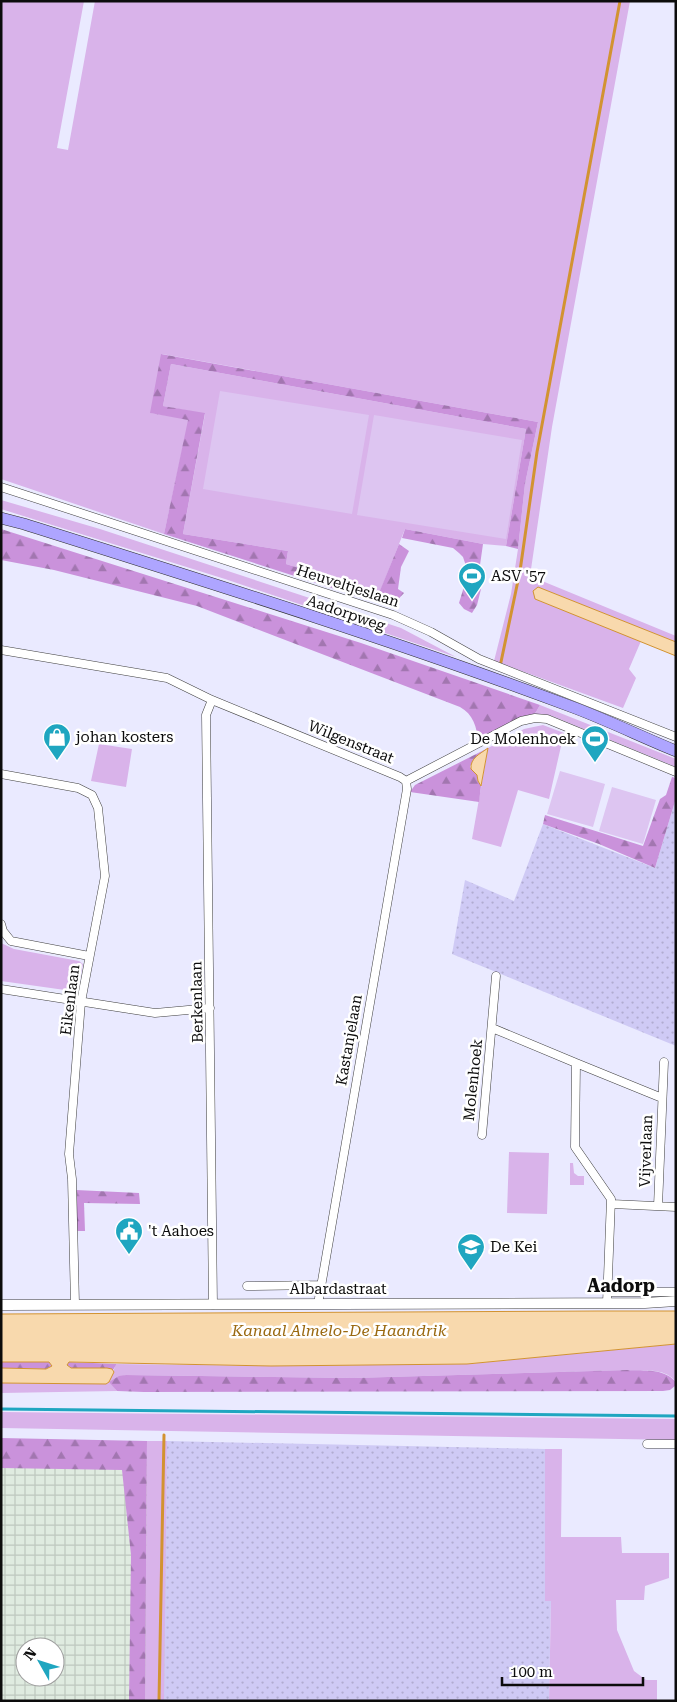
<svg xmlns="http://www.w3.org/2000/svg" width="677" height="1702" font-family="'Roboto Serif',serif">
	<defs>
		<pattern id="industrial-grid" width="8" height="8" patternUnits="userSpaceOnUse" patternTransform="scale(1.25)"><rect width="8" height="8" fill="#dfebe0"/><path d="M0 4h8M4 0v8" fill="none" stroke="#bec8bf"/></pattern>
		<pattern id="farmland-dots" width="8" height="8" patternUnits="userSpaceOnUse" patternTransform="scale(1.25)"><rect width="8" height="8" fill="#cfcaf5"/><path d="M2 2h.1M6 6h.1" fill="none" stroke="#b1acd1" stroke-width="1.8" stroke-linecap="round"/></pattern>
		<pattern id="forest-firs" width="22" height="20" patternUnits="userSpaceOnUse" patternTransform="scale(1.25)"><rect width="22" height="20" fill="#ca92db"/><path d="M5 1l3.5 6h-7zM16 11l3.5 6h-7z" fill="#a276b0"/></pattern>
	</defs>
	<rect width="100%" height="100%" fill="#eaeaff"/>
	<path fill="url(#industrial-grid)" fill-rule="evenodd" d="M1 1461 175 1462 172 1701H1ZM25 1647H55V1677H25Z"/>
	<path fill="url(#farmland-dots)" d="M676 798V1046L452 954 465 880 514 901 543 824 655 868Z
		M167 1441 545 1449V1600L551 1601 549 1701H164Z"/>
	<path fill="#d9b3ea" d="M1 1H84L57 148 68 150 95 1H630L552 427 530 576 676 636V642L538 587 535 599 641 641 629 669 636 678 623 708 494 661 511 594 518 549 525 484 538 422 162 354 151 413 189 419 164 534 1 479Z
		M171 364 526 429 506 546 483 544 405 529 379 594 286 564 288 551 183 534 205 414 163 406Z
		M1 500 100 529 401 628 456 657 225 579 1 509Z
		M540 705 676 759V767L552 716 544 715 531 716 536 712Z
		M543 725 564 733 549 799 518 790 501 847 472 839 488 748 524 729Z
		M99 744 132 749 126 787 91 781Z
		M1 943 14 949 79 961 83 964 78 988 72 991 1 981Z
		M509 1152 549 1153 547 1214 507 1213Z
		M570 1163H573L574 1173 578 1176H584V1185H570Z
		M676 1344V1382C665 1367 643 1371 627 1370L353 1378 126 1375 110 1382 117 1391 1 1393V1383L106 1384 109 1382 116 1364 271 1366 467 1364Z
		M1 1412 676 1419V1440L1 1428Z
		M147 1441H167L164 1701H145Z
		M545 1449H562L561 1537H621L622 1553H669V1578L645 1586 644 1600H616L617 1630 634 1671 646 1680H657V1701H549L551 1601H545Z"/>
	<path fill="url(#forest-firs)" d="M161 354 538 422 525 484 518 549 506 546 526 429 171 364 163 406 205 413 183 534 288 551 286 564 379 593 399 544 409 551 401 567 398 589 404 593 391 607 164 534 188 420 150 413Z
		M1 529 361 643 540 705 536 712 531 716 478 741C477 727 473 714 460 707L197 606 54 570 1 560Z
		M405 529 483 544 477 586 481 589 477 605 472 613 464 609 459 603 466 580 467 569 463 557 459 553 453 548 402 538Z
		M488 748C481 753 473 758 470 767L477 775 478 781 481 786 479 802 410 792 415 785Z
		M672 777 676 778V798L655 868 599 844 543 824 545 815 643 846 660 799 666 795Z
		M76 1190 139 1193 140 1204 84 1203 85 1231H76Z
		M1 1362H49L52 1366 46 1369 1 1368Z
		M69 1362 116 1364V1365L113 1370 71 1368 67 1365Z
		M627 1370C645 1371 662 1368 675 1381V1386L670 1390 663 1391 144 1392 117 1391 109 1382 119 1376 126 1375 353 1378Z
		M1 1438 147 1441 145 1701H129L131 1555 122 1470 1 1468Z"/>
	<path fill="#ddc5f1" d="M220 391 369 415 352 514 203 489Z
		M374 415 522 440 506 539 357 515Z
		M560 771 605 784 593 827 547 814Z
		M612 787 656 800 643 844 599 831Z"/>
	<path fill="#f8d9ad" stroke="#d29331" d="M538 587 676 642V656L535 599 533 591Z
		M488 748 481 786 478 781 477 775 471 769C470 758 480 754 488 748Z
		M598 1311H676V1344L467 1364 271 1366 69 1362 67 1365 71 1368H107L112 1369 114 1372 109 1382 106 1384 1 1383V1368L46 1369 52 1366 49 1362H1V1314Z"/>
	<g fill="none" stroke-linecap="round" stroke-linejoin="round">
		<path stroke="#d29331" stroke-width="3" d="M501 662 520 571 537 452 620 1
			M159 1701 164 1435"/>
		<g stroke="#3f3f3f" stroke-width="9">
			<path id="minor" d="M1 487 393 615 431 632 479 659 676 737
				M1 650 167 678 212 700 400 777 406 781
				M212 700 206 715 213 1305
				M1 774 78 788 92 795 98 808 105 876 81 1002 69 1154 72 1179 75 1304
				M406 781 521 721 535 718 547 719 676 772
				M1 924 3 931 11 941 89 956
				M1 989 155 1013 210 1008
				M492 1028 576 1063 575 1147 611 1199 607 1303
				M576 1063 662 1098
				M482 1135 496 976
				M612 1204 676 1207
				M658 1206 664 1062
				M247 1286 321 1285
				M608 1292H676
				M318 1304 407 789 406 781
				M647 1444H676"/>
		</g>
		<g stroke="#3f3f3f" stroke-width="11">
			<path id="tertiary" d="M1 1305 645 1303 676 1301"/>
		</g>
		<g stroke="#2e2e2e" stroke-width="12">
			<path id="secondary" d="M1 518 24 524C208 582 394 640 575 708 609 721 642 737 676 751"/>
		</g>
		<use href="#minor" stroke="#fff" stroke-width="8"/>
		<use href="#tertiary" stroke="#fff" stroke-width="10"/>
		<use href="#secondary" stroke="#aea5ff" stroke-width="11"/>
		<path stroke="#1fa6c0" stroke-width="3" d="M1 1409 676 1416"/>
	</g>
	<defs>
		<g id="stadium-pin" transform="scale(1.4375)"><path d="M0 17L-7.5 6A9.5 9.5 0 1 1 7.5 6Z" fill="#1fa6c0" stroke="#fff"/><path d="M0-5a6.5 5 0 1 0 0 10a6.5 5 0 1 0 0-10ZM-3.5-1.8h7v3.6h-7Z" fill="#fff"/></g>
		<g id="shop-pin" transform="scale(1.4375)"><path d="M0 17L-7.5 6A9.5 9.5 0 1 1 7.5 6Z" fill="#1fa6c0" stroke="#fff"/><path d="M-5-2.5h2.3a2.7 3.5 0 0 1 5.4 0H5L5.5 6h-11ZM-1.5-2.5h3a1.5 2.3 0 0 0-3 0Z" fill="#fff"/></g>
		<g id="civic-pin" transform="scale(1.4375)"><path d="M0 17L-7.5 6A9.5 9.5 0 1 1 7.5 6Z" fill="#1fa6c0" stroke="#fff"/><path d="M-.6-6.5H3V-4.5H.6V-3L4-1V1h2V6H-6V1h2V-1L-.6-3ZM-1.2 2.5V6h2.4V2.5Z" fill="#fff"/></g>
		<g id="school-pin" transform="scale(1.4375)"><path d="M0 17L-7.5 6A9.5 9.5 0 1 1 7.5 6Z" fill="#1fa6c0" stroke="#fff"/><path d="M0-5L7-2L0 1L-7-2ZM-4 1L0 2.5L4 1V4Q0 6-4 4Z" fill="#fff"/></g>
	</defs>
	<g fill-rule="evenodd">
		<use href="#stadium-pin" x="472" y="576"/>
		<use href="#shop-pin" x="57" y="737"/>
		<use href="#stadium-pin" x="595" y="739"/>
		<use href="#civic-pin" x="129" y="1231"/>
		<use href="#school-pin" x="471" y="1247"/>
	</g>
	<g text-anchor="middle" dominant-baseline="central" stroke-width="5" stroke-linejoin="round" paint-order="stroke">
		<g font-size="15" fill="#0c0c0c" stroke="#fff" text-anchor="start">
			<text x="491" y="576">ASV '57</text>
			<text x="76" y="737">johan kosters</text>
			<text x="576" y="739" text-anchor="end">De Molenhoek</text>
			<text x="148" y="1231">'t Aahoes</text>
			<text x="490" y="1247">De Kei</text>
		</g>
		<g font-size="15" fill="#0c0c0c" stroke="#fff">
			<text transform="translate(348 586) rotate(18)">Heuveltjeslaan</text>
			<text transform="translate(346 613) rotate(19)">Aadorpweg</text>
			<text transform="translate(351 742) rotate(22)">Wilgenstraat</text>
			<text transform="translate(70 1000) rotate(-83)">Eikenlaan</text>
			<text transform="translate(197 1002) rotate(-91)">Berkenlaan</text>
			<text transform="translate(349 1040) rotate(-80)">Kastanjelaan</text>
			<text transform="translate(473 1080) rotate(-84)">Molenhoek</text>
			<text transform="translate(646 1151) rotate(-88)">Vijverlaan</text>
			<text x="338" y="1289">Albardastraat</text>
		</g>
		<g font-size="16" font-style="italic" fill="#9a6911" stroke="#fff">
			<text x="339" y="1330">Kanaal Almelo-De Haandrik</text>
		</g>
		<g font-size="18" font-weight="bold" fill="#0c0c0c" stroke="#fff">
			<text x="621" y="1285">Aadorp</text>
		</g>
	</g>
	<rect width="677" height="1702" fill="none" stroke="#0c0c0c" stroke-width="5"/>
	<g transform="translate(40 1662) rotate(309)"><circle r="24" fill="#ffffff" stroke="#9e9e9e"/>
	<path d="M0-4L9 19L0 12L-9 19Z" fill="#1fa6c0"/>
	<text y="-8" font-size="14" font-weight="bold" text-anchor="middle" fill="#0c0c0c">N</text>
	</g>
	<path d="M502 1677v8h141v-8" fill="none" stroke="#0c0c0c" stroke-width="2.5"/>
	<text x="510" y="1677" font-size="15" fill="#0c0c0c" stroke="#ffffff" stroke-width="4" paint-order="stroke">100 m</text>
</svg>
